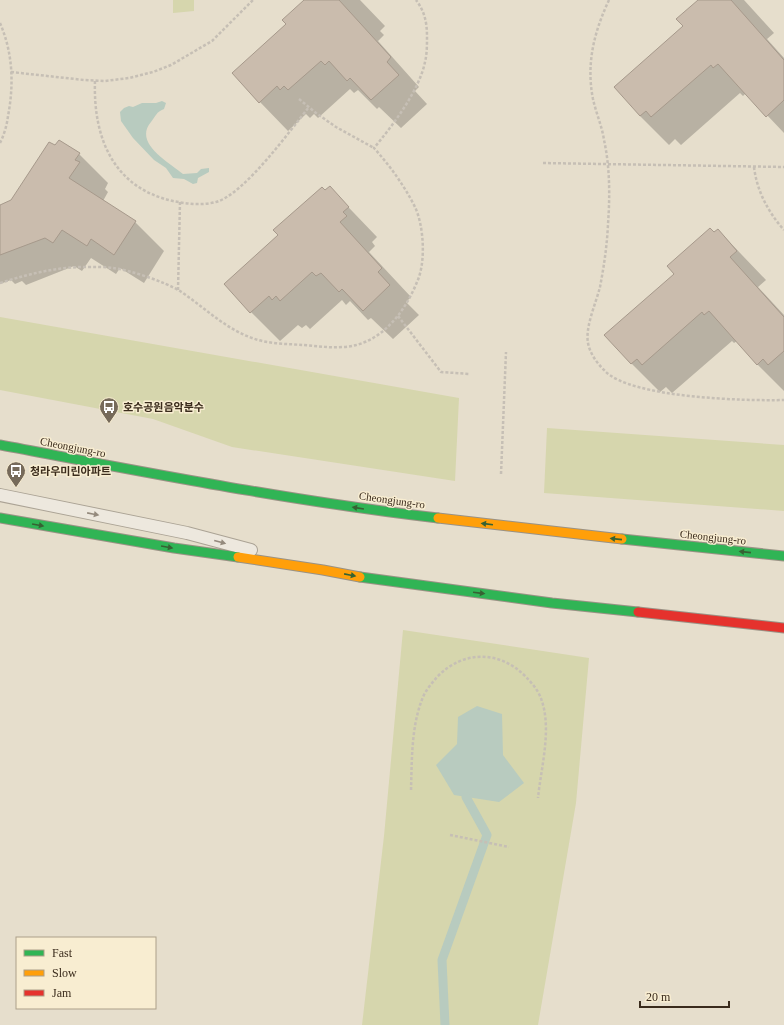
<svg xmlns="http://www.w3.org/2000/svg" width="784" height="1025" font-family="'Times New Roman','Noto Sans KR',serif">
	<rect width="100%" height="100%" fill="#e6decc"/>
	<path fill="#d6d6ad" d="M173 0H194V11L173 13Z
		M0 317 459 398 455 481 232 447 153 419 0 390Z
		M547 428 784 445V511L544 493Z
		M403 630 589 658 576 803 538 1025H362L384 836Z"/>
	<path fill="#b8cbbf" d="M162 101 166 103 164 109C156 112 156 116 151 122 133 143 169 162 183 174L197 173 201 169 209 168V172L198 178 197 183 193 184 184 179 173 178 166 168 154 160 133 138 121 121 120 112 124 108 129 106 133 107 142 103H156Z
		M477 706 502 714 503 755 524 783 499 802 454 795 436 765 457 744 458 717Z"/>
	<path fill="#0003" d="M306 0H360L385 26 380 31 384 35 378 41 419 87 415 91 427 104 401 128 379 107 377 109 358 90 354 93 350 89 318 118 314 114 310 118 306 114 288 131 260 102 288 24Z
		M699 0H744L774 33 767 39 784 58V133L746 93 743 96 740 93 681 145 675 139 669 145 640 116 684 26Z
		M79 154 108 183 105 189 108 192 103 201 135 222 164 251 144 283 120 268 116 274 91 258 82 271 74 266 26 285 22 281 15 284 11 280 0 284V206L12 201Z
		M330 188 377 237 372 242 375 246 369 252 411 297 406 302 419 315 393 339 371 318 368 320 350 301 346 305 342 300 310 329 306 325 302 328 298 325 280 341 251 312 225 284Z
		M718 230 766 280 758 287 784 315V391L757 364 737 341 734 343 732 341 672 393 666 387 660 392 631 363 675 274Z"/>
	<g fill="none" stroke-linecap="round" stroke-linejoin="round">
		<path stroke="#b8cbbf" stroke-width="9" d="M445 1025 442 960 487 835 466 797"/>
	</g>
	<path fill="#cabcad" stroke="#a6998b" d="M304 0H339L391 57 387 62 399 75 371 100 350 78 347 81 329 61 325 65 321 61 288 90 284 86 280 90 277 86 259 103 232 73 286 24 282 20Z
		M698 0H731L784 60V100L766 117 718 64 713 68 711 65 651 117 646 111 640 116 614 87 683 26 676 19Z
		M59 140 80 153 75 160 80 162 69 178 136 221 114 255 91 239 87 246 62 230 53 243 45 238 0 255V205L11 200 49 142 55 145Z
		M330 186 349 207 343 212 347 216 340 222 382 268 378 272 390 285 363 311 342 289 339 292 321 273 316 276 312 272 280 301 276 296 272 300 269 296 250 313 224 284 278 235 273 230 322 187 325 190Z
		M710 228 714 232 718 229 737 251 730 257 784 317V351L768 365 763 359 757 365 709 311 704 315 702 312 642 365 637 359 631 364 604 335 674 274 667 266Z"/>
	<g fill="none" stroke-linecap="round" stroke-linejoin="round">
		<g stroke="#aba395" stroke-width="14">
			<path id="lane" d="M0 495 187 533 251 550"/>
		</g>
		<g stroke="#9a9285" stroke-width="11">
			<path id="fast" d="M0 445C145 472 291 501 438 518
				M0 518 174 548 238 557
				M622 539 784 556
				M360 577 552 603 638 612"/>
		</g>
		<g stroke="#9a9285" stroke-width="11">
			<path id="slow" d="M438 518 622 539
				M238 557 323 570 360 577"/>
		</g>
		<g stroke="#9a9285" stroke-width="11">
			<path id="jam" d="M638 612 784 628"/>
		</g>
		<path stroke="#c6bfb5" stroke-width="2.5" stroke-dasharray="3 2" stroke-linecap="butt" d="M609 0C594 32 586 64 593 99 596 113 602 126 604 140 610 167 610 197 608 224 607 246 604 266 600 287 596 303 585 327 588 343 590 354 597 363 605 371 631 398 745 401 784 400
			M0 23C13 53 14 85 8 116 7 125 4 135 0 143
			M11 72 84 80 105 81 129 78 153 72 171 65 212 41 253 0
			M95 81C93 137 113 188 173 201 187 204 205 206 219 201 247 190 289 132 309 107
			M299 99 316 113 336 127 374 148
			M543 163 784 167
			M754 167C757 191 768 212 784 230
			M0 283C32 273 60 266 94 267 100 267 107 267 113 268 130 270 165 282 180 291 204 307 224 328 252 338 268 344 288 344 304 345 317 346 329 348 342 347 379 346 404 314 417 282 426 263 424 226 415 207 404 185 390 166 374 148 393 125 419 91 425 62 427 54 427 45 427 37 427 23 425 12 416 0
			M178 290 180 202
			M398 316 441 372 470 374
			M501 474 506 352
			M411 790C412 760 411 726 423 697 426 690 432 683 437 677 463 650 500 650 526 677 531 682 537 689 540 696 553 726 541 767 538 798
			M450 835 509 847"/>
		<use href="#lane" stroke="#ede8de" stroke-width="12"/>
		<use href="#fast" stroke="#30b455" stroke-width="9"/>
		<use href="#slow" stroke="#ff9f0a" stroke-width="9"/>
		<use href="#jam" stroke="#e5322d" stroke-width="9"/>
	</g>
	<defs><path id="oneway-solid" d="M-6-.8H1V-3.2L6.5 0L1 3.2V.8H-6Z"/></defs>
	<g fill="#366233">
		<use href="#oneway-solid" transform="translate(358 508) rotate(-171)"/>
		<use href="#oneway-solid" transform="translate(487 524) rotate(-173)"/>
		<use href="#oneway-solid" transform="translate(38 525) rotate(10)"/>
		<use href="#oneway-solid" transform="translate(616 539) rotate(-174)"/>
		<use href="#oneway-solid" transform="translate(167 547) rotate(10)"/>
		<use href="#oneway-solid" transform="translate(745 552) rotate(-174)"/>
		<use href="#oneway-solid" transform="translate(350 575) rotate(11)"/>
		<use href="#oneway-solid" transform="translate(479 593) rotate(7)"/>
	</g>
	<g fill="#948a7d">
		<use href="#oneway-solid" transform="translate(93 514) rotate(11)"/>
		<use href="#oneway-solid" transform="translate(220 542) rotate(15)"/>
	</g>
	<defs>
		<g id="bus-pin" transform="scale(1)"><path d="M0 17L-7.5 6A9.5 9.5 0 1 1 7.5 6Z" fill="#766a5a" stroke="#f8edd1"/><path d="M-5-6H5V4H4V6H2V4H-2V6H-4V4H-5ZM-3.5-4V0h7V-4ZM-3.5 1.2v1.5H-2V1.2ZM2 1.2v1.5H3.5V1.2Z" fill="#fff"/></g>
	</defs>
	<g fill-rule="evenodd">
		<use href="#bus-pin" x="109" y="407"/>
		<use href="#bus-pin" x="16" y="471"/>
	</g>
	<g text-anchor="middle" dominant-baseline="central" stroke-width="3" stroke-linejoin="round" paint-order="stroke">
		<g font-size="11" font-weight="bold" fill="#3a2b1c" stroke="#f8edd1" text-anchor="start">
			<text x="123" y="407">호수공원음악분수</text>
			<text x="30" y="471">청라우미린아파트</text>
		</g>
		<g font-size="11" fill="#3a2b1c" stroke="#f8edd1">
			<text transform="translate(73 447) rotate(11)">Cheongjung-ro</text>
			<text transform="translate(392 500) rotate(8)">Cheongjung-ro</text>
			<text transform="translate(713 537) rotate(6)">Cheongjung-ro</text>
		</g>
	</g>
	<rect x="16" y="937" width="140" height="72" fill="#f8edd1" stroke="#ac9f89"/>
	<rect x="24" y="950" width="20" height="6" fill="#30b455" stroke="#ac9f89"/>
	<text x="52" y="957" font-size="12" fill="#3a2b1c">Fast</text>
	<rect x="24" y="970" width="20" height="6" fill="#ff9f0a" stroke="#ac9f89"/>
	<text x="52" y="977" font-size="12" fill="#3a2b1c">Slow</text>
	<rect x="24" y="990" width="20" height="6" fill="#e5322d" stroke="#ac9f89"/>
	<text x="52" y="997" font-size="12" fill="#3a2b1c">Jam</text>
	<path d="M640 1001v6h89v-6" fill="none" stroke="#3a2b1c" stroke-width="2"/>
	<text x="646" y="1001" font-size="12" fill="#3a2b1c" stroke="#f8edd1" stroke-width="3" paint-order="stroke">20 m</text>
</svg>
